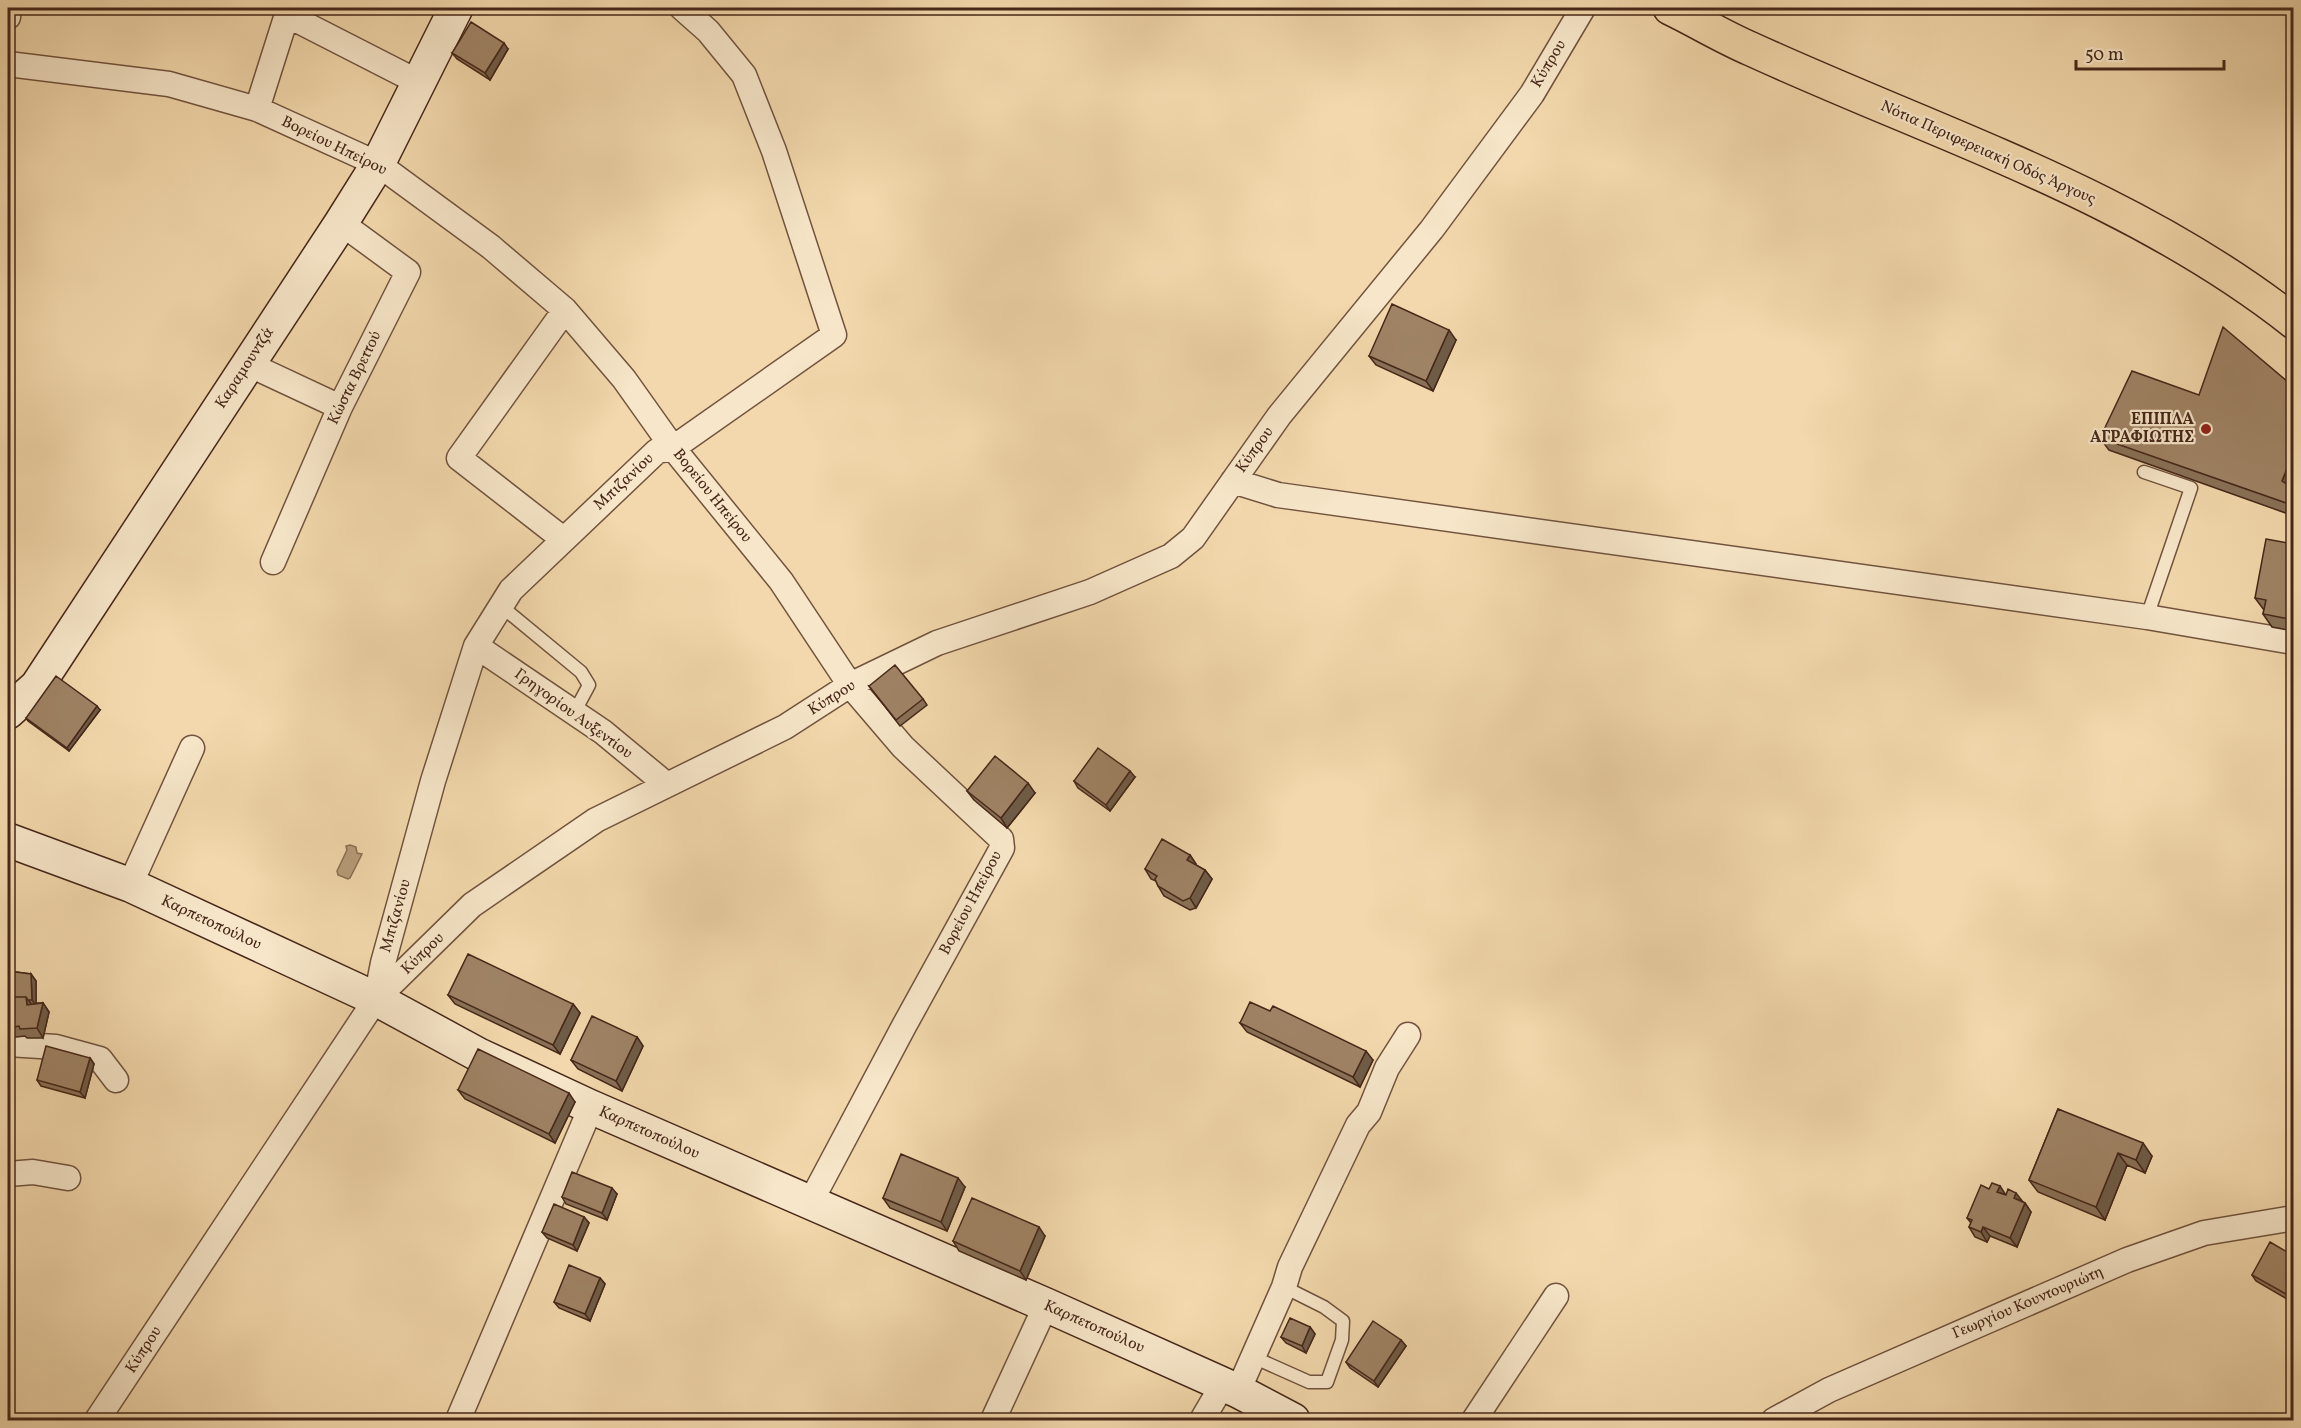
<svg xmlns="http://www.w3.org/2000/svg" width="2301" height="1428" font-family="Vollkorn,serif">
	<rect width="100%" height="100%" fill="#f2d8ac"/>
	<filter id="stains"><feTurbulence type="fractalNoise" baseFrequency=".00333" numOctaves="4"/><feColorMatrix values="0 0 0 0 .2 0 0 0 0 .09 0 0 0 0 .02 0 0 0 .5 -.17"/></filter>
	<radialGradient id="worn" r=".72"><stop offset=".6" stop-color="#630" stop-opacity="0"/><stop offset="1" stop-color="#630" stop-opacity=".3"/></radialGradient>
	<path fill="#b89c7a" stroke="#8a6d53" stroke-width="1.5" d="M350 845 356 847 357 853 362 854 350 878 348 879 338 875 337 871 347 850 346 846Z"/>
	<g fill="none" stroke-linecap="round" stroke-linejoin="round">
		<g stroke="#71533e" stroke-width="15">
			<path id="lane" d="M2144 472 2191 488 2147 617
				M501 606 581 672 589 685 574 713
				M1253 1357 1309 1382H1327L1342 1340 1343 1321 1324 1307 1284 1287"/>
		</g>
		<g stroke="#71533e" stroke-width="27">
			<path id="street" d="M287 15 420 83
				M8 17 9 8
				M8 64 169 84 257 109 378 164 491 247 565 310 624 379 673 448 781 581 850 685 903 747 1001 839 1002 848 996 859 904 1026 810 1203
				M257 109 289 8
				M248 364 340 407
				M1233 481 1278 495 2147 617 2294 642
				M563 539 459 458 565 310
				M273 562 340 407 408 272 341 223
				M476 646 603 732 667 785
				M130 885 192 748
				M376 999 383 963 433 781 476 646 511 590 657 451 673 448 834 335 774 151 744 75 708 31 682 8
				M8 1044 56 1047 100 1059 116 1080
				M8 1174 33 1172 68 1178
				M1238 1391 1284 1287 1290 1267 1358 1125 1369 1112 1387 1068 1408 1035
				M97 1420 376 999 472 905 596 820 785 727 850 685 937 643 1090 592 1171 556 1193 538 1279 416 1432 229 1532 94 1583 8
				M458 1420 591 1107
				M993 1420 1046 1305
				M1202 1420 1223 1384
				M1474 1420 1556 1296
				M1774 1420 1829 1390 2127 1260 2204 1233 2294 1218"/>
		</g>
		<g stroke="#462719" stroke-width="36">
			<path id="secondary" d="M8 712 37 686 341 223 378 164 456 8
				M8 840 130 885 376 999 479 1055 591 1107 1046 1305 1238 1391 1293 1420"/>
		</g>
		<g stroke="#462719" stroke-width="36">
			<path id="primary" d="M1670 8C1697 21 1723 37 1751 49 1934 133 2133 195 2294 322"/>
		</g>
		<use href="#lane" stroke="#f7e6c9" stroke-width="12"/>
		<use href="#street" stroke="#f7e6c9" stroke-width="24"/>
		<use href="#secondary" stroke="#f7e6c9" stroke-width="33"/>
		<use href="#primary" stroke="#f2d8ac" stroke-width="33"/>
	</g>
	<path fill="#897157" stroke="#462719" stroke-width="1.5" d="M508 49 490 80 457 59 452 53Z
		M1456 340 1433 391 1376 365 1369 356Z
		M2294 387V516L2109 450 2100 438 2199 395Z
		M2294 544V631L2272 627 2263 614 2264 610 2255 598Z
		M869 686 923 699 927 705 900 726Z
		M100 710 69 751 28 721 26 718Z
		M1135 777 1110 811 1078 788 1074 781Z
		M967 791 1035 793 1007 828 974 800Z
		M1190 855 1196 864V865L1205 870 1212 879 1196 908 1190 910 1164 896 1158 886 1156 881 1151 879 1145 869Z
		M8 928 14 955 8 954Z
		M8 971 31 974 36 981V1003H43L49 1012 43 1038H27L25 1036 8 1038Z
		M448 995 573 1004 580 1013 560 1054 455 1004Z
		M1240 1023 1373 1060 1360 1087 1247 1032Z
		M637 1037 643 1046 622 1091 578 1069 571 1060Z
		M90 1058 94 1064 85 1098 41 1086 37 1080Z
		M458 1090 575 1102 555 1143 465 1099Z
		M2058 1109 2152 1156 2145 1173 2127 1165 2105 1220 2038 1192 2029 1180Z
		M965 1187 947 1231 890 1208 883 1198Z
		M617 1194 607 1220 566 1204 562 1197Z
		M2006 1195 2025 1203 2031 1212 2017 1247 1990 1236 1987 1242 1975 1237 1969 1227 1971 1223 1967 1218Z
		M584 1217 589 1223 577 1251 547 1238 542 1232Z
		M1045 1236 1026 1280 959 1251 953 1241Z
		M2294 1256V1303L2256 1281 2252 1275Z
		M600 1278 605 1284 590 1321 559 1308 554 1302Z
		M1310 1327 1315 1334 1306 1353 1286 1343 1281 1337Z
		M1401 1340 1406 1346 1378 1387 1350 1368 1346 1362Z"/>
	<path fill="#6f5c47" stroke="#462719" stroke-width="1.5" d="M504 43 508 49 490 80 485 73Z
		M1449 330 1456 340 1433 391 1426 381Z
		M2294 416V435L2289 428Z
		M2294 451V487L2291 493 2282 481Z
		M2294 489V511L2289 504Z
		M97 706 100 710 69 751 67 748Z
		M1130 771 1135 777 1110 811 1106 805Z
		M1028 783 1035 793 1007 828 1001 818Z
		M1190 855 1196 864 1194 869 1187 860Z
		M1205 870 1212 879 1196 908 1190 898Z
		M8 928 14 955 8 946Z
		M31 974 36 981V1006L32 1000Z
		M26 997 33 1006 27 1005Z
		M43 1003 49 1012 43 1038 37 1028Z
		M573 1004 580 1013 560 1054 553 1045Z
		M637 1037 643 1046 622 1091 616 1081Z
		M1366 1051 1373 1060 1360 1087 1353 1077Z
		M90 1058 94 1064 85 1098 80 1092Z
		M569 1093 575 1102 555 1143 549 1134Z
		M2143 1143 2152 1156 2145 1173 2136 1160Z
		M2118 1153 2127 1165 2105 1220 2096 1207Z
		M958 1178 965 1187 947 1231 941 1222Z
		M2000 1186 2006 1195 1997 1192Z
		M612 1188 617 1194 607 1220 602 1213Z
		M2016 1193 2023 1202 2014 1198Z
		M2025 1203 2031 1212 2017 1247 2010 1238Z
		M584 1217 589 1223 577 1251 573 1245Z
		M1039 1227 1045 1236 1026 1280 1020 1271Z
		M1983 1227 1990 1236 1987 1242 1981 1232Z
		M600 1278 605 1284 590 1321 585 1314Z
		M1310 1327 1315 1334 1306 1353 1302 1346Z
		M1401 1340 1406 1346 1378 1387 1374 1381Z"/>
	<path fill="#9f8365" stroke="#462719" stroke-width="1.5" d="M471 22 504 43 485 73 452 53Z
		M1392 304 1449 330 1426 381 1369 356Z
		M2223 327 2294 387V416L2289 428 2294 430V451L2282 481 2294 489 2289 504 2100 438 2132 371 2199 395Z
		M2266 539 2294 544V620L2263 614 2266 600 2255 598Z
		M895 665 923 699 896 720 869 686Z
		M56 676 97 706 67 748 26 718Z
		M1098 748 1130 771 1106 805 1074 781Z
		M995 756 1028 783 1001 818 967 791Z
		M1162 839 1190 855 1187 860 1205 870 1190 898 1183 901 1158 886 1155 879 1157 876 1145 869Z
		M468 954 573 1004 553 1045 448 995Z
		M8 971 31 974 32 1000H28L26 997H8Z
		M8 997H26L27 1005 43 1003 37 1028 20 1029 19 1026 8 1028Z
		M1250 1002 1270 1011 1273 1006 1366 1051 1353 1077 1240 1023Z
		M592 1016 637 1037 616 1081 571 1060Z
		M46 1046 90 1058 80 1092 37 1080Z
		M478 1049 569 1093 549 1134 458 1090Z
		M2058 1109 2143 1143 2136 1160 2118 1153 2096 1207 2029 1180Z
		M901 1154 958 1178 941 1222 883 1198Z
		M572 1172 612 1188 602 1213 562 1197Z
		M1992 1183 2000 1186 1997 1192 2006 1195 2008 1189 2016 1193 2014 1198 2025 1203 2010 1238 1983 1227 1981 1232 1969 1227 1972 1220 1967 1218 1981 1185 1989 1189Z
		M972 1198 1039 1227 1020 1271 953 1241Z
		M554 1204 584 1217 573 1245 542 1232Z
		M2270 1242 2294 1256V1297L2293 1298 2252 1275Z
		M569 1265 600 1278 585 1314 554 1302Z
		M1290 1318 1310 1327 1302 1346 1281 1337Z
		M1373 1321 1401 1340 1374 1381 1346 1362Z"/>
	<circle fill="#8f2418" stroke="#f7e6c9" stroke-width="2" cx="2206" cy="429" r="6"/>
	<g text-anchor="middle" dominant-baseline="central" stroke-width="4.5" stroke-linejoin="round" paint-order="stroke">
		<g font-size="16" fill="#462719" stroke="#f7e6c9">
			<text transform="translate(1549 64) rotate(-59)">Κύπρου</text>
			<text transform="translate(334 146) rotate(26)">Βορείου Ηπείρου</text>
			<text transform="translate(1988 153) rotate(24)">Νότια Περιφερειακή Οδός Άργους</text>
			<text transform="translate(245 368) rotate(-57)">Καραμουντζά</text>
			<text transform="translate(355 378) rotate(-64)">Κώστα Βρεττού</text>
			<text transform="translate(1255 450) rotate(-54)">Κύπρου</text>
			<text transform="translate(624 482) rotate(-43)">Μπιζανίου</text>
			<text transform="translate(712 496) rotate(51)">Βορείου Ηπείρου</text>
			<text transform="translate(832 698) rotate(-32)">Κύπρου</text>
			<text transform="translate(573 714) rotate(36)">Γρηγορίου Αυξεντίου</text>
			<text transform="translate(971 903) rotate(-62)">Βορείου Ηπείρου</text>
			<text transform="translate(396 916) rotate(-74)">Μπιζανίου</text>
			<text transform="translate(211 923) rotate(25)">Καρπετοπούλου</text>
			<text transform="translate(423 954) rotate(-44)">Κύπρου</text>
			<text transform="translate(649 1133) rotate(24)">Καρπετοπούλου</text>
			<text transform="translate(2028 1303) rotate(-23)">Γεωργίου Κουντουριώτη</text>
			<text transform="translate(1094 1327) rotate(24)">Καρπετοπούλου</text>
			<text transform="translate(144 1350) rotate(-57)">Κύπρου</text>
		</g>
		<g font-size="16" font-weight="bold" fill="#462719" stroke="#f7e6c9" text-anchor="end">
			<text x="2194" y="420">ΕΠΙΠΛΑ<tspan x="2194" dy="18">ΑΓΡΑΦΙΩΤΗΣ</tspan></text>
		</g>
	</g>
	<rect width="2301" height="1428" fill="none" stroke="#f2d8ac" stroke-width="30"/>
	<rect x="9" y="9" width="2283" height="1410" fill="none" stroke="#462719" stroke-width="3"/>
	<rect x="15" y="15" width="2271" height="1398" fill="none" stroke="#462719" stroke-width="1.5"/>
	<path d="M2076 60v9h148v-9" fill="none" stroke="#462719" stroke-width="3"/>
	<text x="2085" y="60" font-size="18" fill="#462719" stroke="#f7e6c9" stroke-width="4.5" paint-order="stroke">50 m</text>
	<rect width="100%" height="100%" filter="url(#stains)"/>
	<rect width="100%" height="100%" fill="url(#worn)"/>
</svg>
